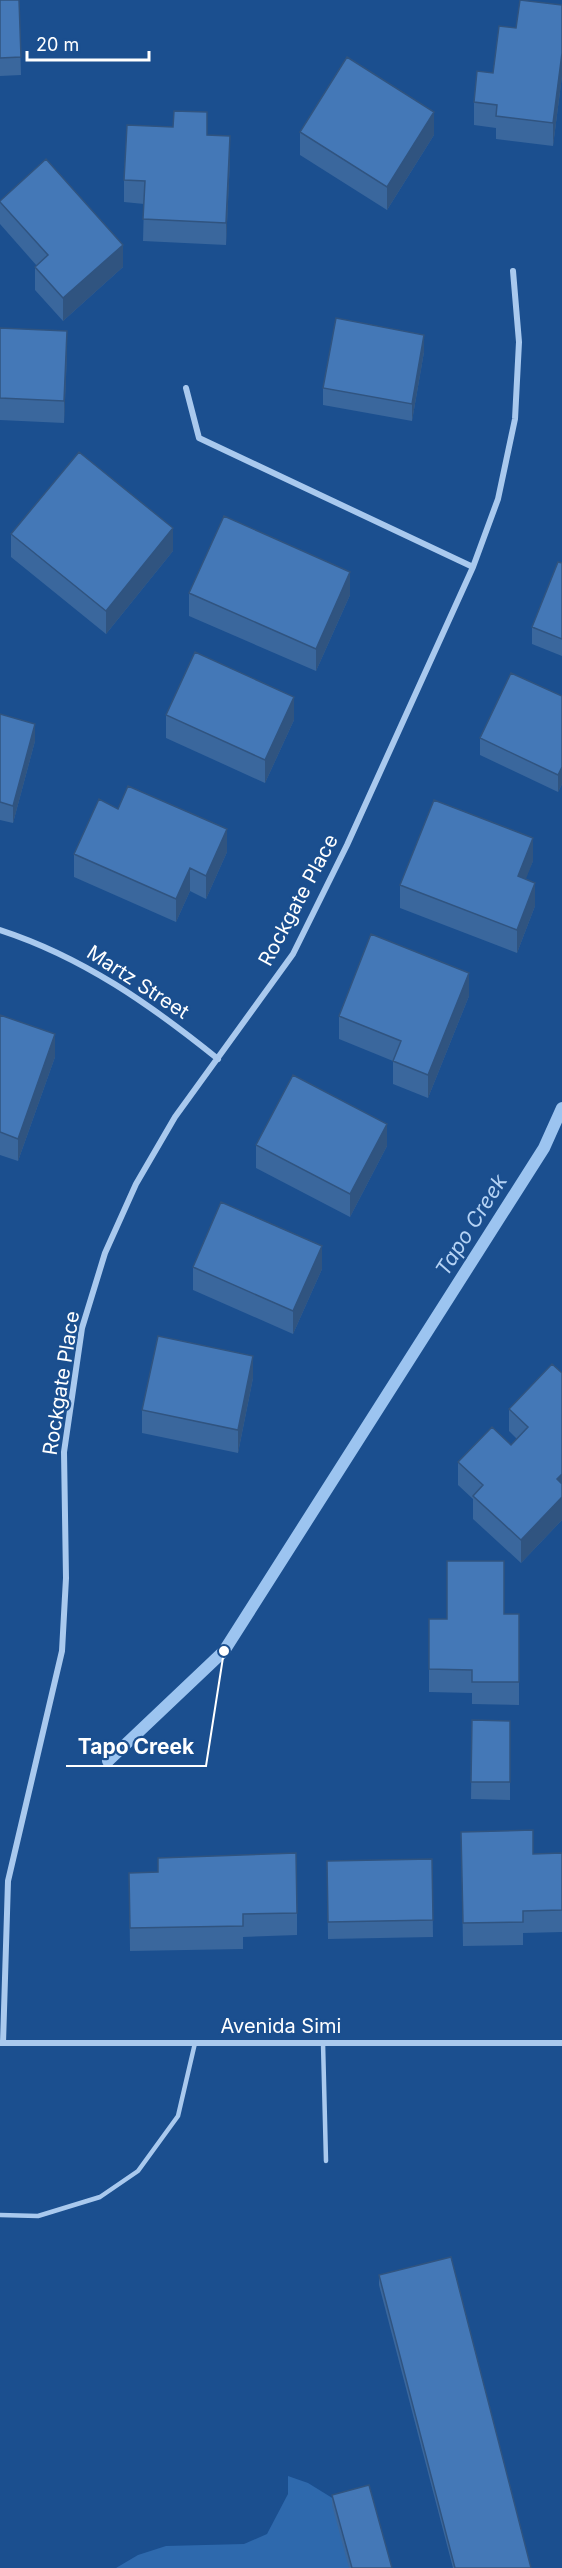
<svg xmlns="http://www.w3.org/2000/svg" width="562" height="2568" font-family="Inter,sans-serif">
	<rect width="100%" height="100%" fill="#1b4f8f"/>
	<path fill="#2e69ad" d="M288 2476 308 2483 342 2504 359 2568H116L138 2555 166 2546 244 2544 267 2534 288 2494Z"/>
	<g fill="none" stroke-linecap="round" stroke-linejoin="round">
		<path stroke="#9cc4f0" stroke-width="12" d="M108 1761 224 1651 544 1148 562 1108"/>
		<path stroke="#a9c9ee" stroke-width="4.5" d="M323 2043 326 2161
			M0 2215 38 2216 100 2197 138 2171 178 2116 195 2043"/>
		<path stroke="#a9c9ee" stroke-width="6" d="M186 388 199 438 473 567
			M0 930C83 957 151 1005 218 1059
			M1 2043H562
			M3 2043 8 1881 62 1651 66 1578 64 1452 82 1328 105 1253 136 1184 175 1117 293 954 347 845 473 567 498 499 515 419 519 342 513 271"/>
	</g>
	<path fill="#3a679d" d="M0 0H27H19L21 75 0 76Z
		M562 5V76L553 146 496 139V128L474 125V102L493 73 516 28Z
		M300 132 434 135 387 210 300 155Z
		M207 135 230 159 226 245 143 241 144 204 124 202V180Z
		M0 201 123 267 63 321 35 290V267L37 266 0 224Z
		M0 328 67 354 64 423 0 420Z
		M424 352 412 421 323 405V388Z
		M11 534 173 551 106 634 11 557Z
		M562 563V656L532 644V627Z
		M189 593 350 595 316 671 189 616Z
		M562 696V784L558 792 480 755V738Z
		M0 714 35 741 13 823 0 820Z
		M166 715 294 720 265 783 166 738Z
		M118 809 227 852 206 899 190 891 176 922 74 877V854Z
		M533 861 525 879 535 906 517 953 400 908V885Z
		M469 996 428 1098 393 1084V1061L339 1039V1016Z
		M0 1015 55 1057 18 1161 0 1155Z
		M256 1145 387 1146 350 1217 256 1168Z
		M193 1267 322 1269 293 1334 193 1290Z
		M562 1373V1520L521 1563 473 1519V1499L458 1485V1462L511 1445 517 1439 509 1431V1409Z
		M253 1378 238 1453 142 1433V1410Z
		M504 1614H519V1705L472 1704V1693L429 1692V1619H447Z
		M472 1720 510 1721V1800L471 1799Z
		M461 1832 533 1854 562 1853V1932L523 1933V1945L463 1946Z
		M432 1859 433 1937 328 1939 327 1861Z
		M129 1873 297 1913V1935L243 1937V1949L130 1951Z
		M379 2275 531 2568H453L379 2285Z
		M332 2495 392 2568H349L332 2505Z"/>
	<path fill="#305480" d="M562 53V76L553 146V123Z
		M434 112V135L387 210V187Z
		M230 136V159L226 245V223Z
		M123 245V267L63 321V298Z
		M67 331V354L64 423V401Z
		M424 335V352L412 421V404Z
		M173 528V551L106 634V611Z
		M350 572V595L316 671V649Z
		M294 697V720L265 783V760Z
		M35 724V741L13 823V806Z
		M562 767V784L558 792V775Z
		M227 829V852L206 899V876Z
		M533 838V861L518 899V876Z
		M190 868V891L176 922V899Z
		M535 883V906L517 953V930Z
		M469 973V996L428 1098V1075Z
		M55 1034V1057L18 1161V1139Z
		M387 1124V1146L350 1217V1194Z
		M322 1246V1269L293 1334V1311Z
		M253 1356V1378L238 1453V1430Z
		M562 1474V1496L557 1479Z
		M562 1497V1520L521 1563V1540Z"/>
	<path fill="#4478b7" stroke="#305480" stroke-width="1.5" d="M0 0H19L21 57 0 58Z
		M520 0 562 5V53L553 123 496 116 497 105 474 102 477 71 493 73 499 26 516 28Z
		M347 57 434 112 387 187 300 132Z
		M174 111 207 112V135L230 136 226 223 143 219 145 181 124 180 127 125 173 127Z
		M46 159 123 245 63 298 35 267 48 255 0 202V201Z
		M336 318 424 335 412 404 323 388Z
		M0 328 67 331 64 401 0 398Z
		M79 452 173 528 106 611 11 534Z
		M224 516 350 572 316 649 189 593Z
		M558 562 562 563V639L532 627Z
		M195 652 294 697 265 760 166 715Z
		M511 673 562 696V767L558 775 480 738Z
		M0 714 35 724 13 806 0 802Z
		M128 786 227 829 206 876 190 868 176 899 74 854 99 799 118 809Z
		M434 800 533 838 518 876 535 883 517 930 400 885Z
		M371 934 469 973 428 1075 393 1061 401 1041 339 1016Z
		M0 1015 55 1034 18 1139 0 1132Z
		M293 1075 387 1124 350 1194 256 1145Z
		M221 1202 322 1246 293 1311 193 1267Z
		M158 1336 253 1356 238 1430 142 1410Z
		M552 1364 562 1373V1474L557 1479 562 1484V1497L521 1540 473 1496 483 1485 458 1462 492 1427 511 1445 528 1427 509 1409Z
		M447 1561H504V1614H519V1682H472V1670L429 1669V1619H447Z
		M472 1720 510 1721V1782H471Z
		M533 1830V1854L562 1853V1910L523 1911V1922L463 1923 461 1832Z
		M296 1853 297 1913 243 1914V1926L130 1928 129 1873 158 1872V1858Z
		M432 1859 433 1920 328 1922 327 1861Z
		M451 2257 531 2568H455L379 2275Z
		M369 2485 392 2568H352L332 2495Z"/>
	<g text-anchor="middle" dominant-baseline="central" stroke-width="4.5" stroke-linejoin="round" paint-order="stroke">
		<g font-size="20" fill="#fff" stroke="#1b4f8f">
			<text transform="translate(298 900) rotate(-62)">Rockgate Place</text>
			<text transform="translate(138 982) rotate(33)">Martz Street</text>
			<text transform="translate(61 1383) rotate(-81)">Rockgate Place</text>
			<text x="281" y="2026">Avenida Simi</text>
		</g>
		<g font-size="21" font-style="italic" fill="#b5d3f5" stroke="#1b4f8f">
			<text transform="translate(471 1225) rotate(-58)">Tapo Creek</text>
		</g>
	</g>
	<path fill="none" stroke="#fff" stroke-width="2" d="M224 1651L206 1766H66"/>
	<circle fill="#fff" stroke="#1b4f8f" stroke-width="2" cx="224" cy="1651" r="6"/>
	<g font-size="21" text-anchor="middle" font-weight="bold" fill="#fff" stroke="#1b4f8f" stroke-width="4.5" stroke-linejoin="round" paint-order="stroke">
		<text x="136" y="1754">Tapo Creek</text>
	</g>
	<path d="M27 51v9h122v-9" fill="none" stroke="#ffffff" stroke-width="3"/>
	<text x="36" y="51" font-size="18" fill="#ffffff" stroke="#1b4f8f" stroke-width="4.5" paint-order="stroke">20 m</text>
</svg>
